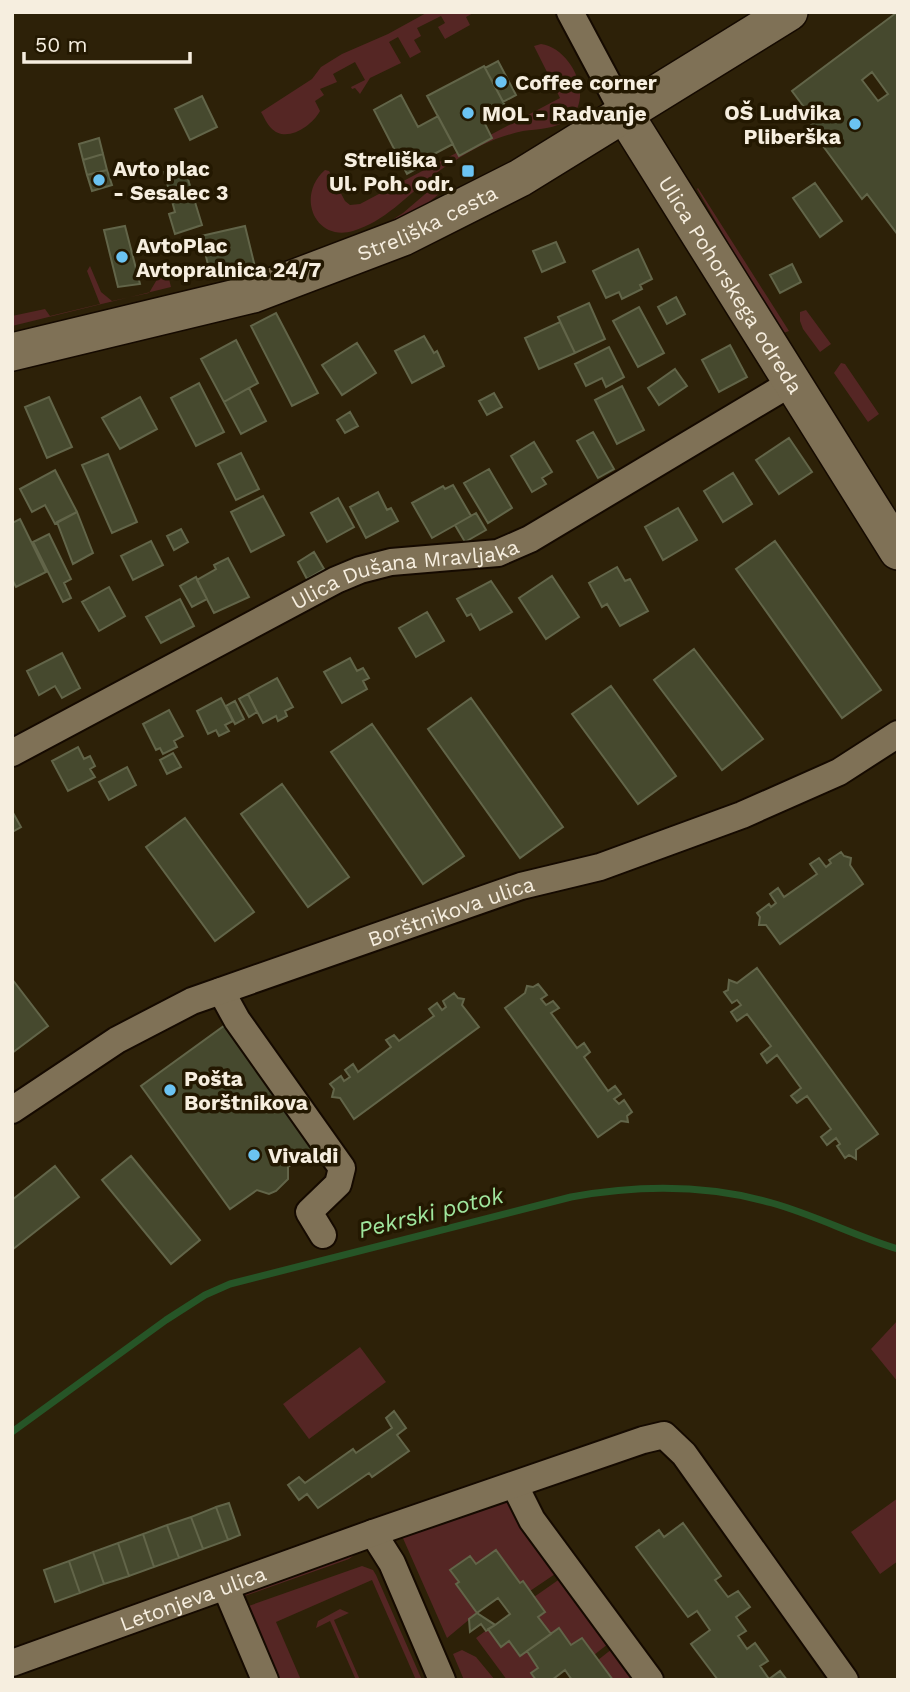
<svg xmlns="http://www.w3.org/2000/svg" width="910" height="1692" font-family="'Work Sans',sans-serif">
	<rect width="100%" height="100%" fill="#2d2108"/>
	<path fill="#552624" d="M428 12H475L466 17 470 25 445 39 438 27 445 23 441 16 417 28 421 36 414 40 421 52 410 58 398 37 389 42 401 63 370 78 360 94 355 88 352 89 351 87 365 80 355 62 333 74 337 82 320 89 324 95 315 101 320 111C312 126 286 144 271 128 267 124 264 117 261 112L312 79 321 67 342 54 388 34Z
		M541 44C571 48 595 97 569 119 556 129 538 129 523 131 509 134 495 139 482 145 465 154 447 165 432 176 407 196 384 222 353 231 314 242 296 195 325 170L329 171 345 201 350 205 360 204 560 98 534 46Z
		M445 177 450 185 418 211 375 231 403 213Z
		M698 188 789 331 781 334 697 189Z
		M90 266 101 292 112 301 149 293 159 276 164 273 169 279 171 287 12 326V316L45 309 50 316 100 304 87 271Z
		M806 310 831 344 820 352 803 329 800 321V312Z
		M841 363 845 364 879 414 868 422 834 373Z
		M898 1320V1382L871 1349Z
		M360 1347 386 1382 309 1439 283 1404Z
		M508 1492 561 1570 530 1591 523 1581 520 1583 496 1550 476 1564 469 1556 450 1570 459 1582 456 1584 477 1613 447 1638 402 1536Z
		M898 1498V1561L880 1574 851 1532Z
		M361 1550 349 1559 239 1598 238 1592Z
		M362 1566 373 1570 376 1575 422 1680H416L372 1580 276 1622 301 1680H274L243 1608Z
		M564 1576 613 1640 594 1655 582 1638 571 1645 560 1629 551 1634 538 1617 544 1612 534 1597Z
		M340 1609 349 1613 334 1620 360 1680H356L330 1621 316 1628 318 1621Z
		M488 1629 501 1646 509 1641 527 1651 538 1668 531 1673 536 1680H507L476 1638Z
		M617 1645 643 1680H613L598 1660Z
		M462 1650 476 1657 495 1680H464L453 1654Z"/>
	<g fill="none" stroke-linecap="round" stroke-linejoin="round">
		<path stroke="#265527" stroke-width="7" d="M12 1432 166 1320 205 1295 230 1284 571 1197C637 1185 706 1184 772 1203 815 1215 855 1236 898 1249"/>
	</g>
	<path fill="#46492e" stroke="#626549" stroke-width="2" fill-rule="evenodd" d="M896 13 898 15V235L867 194 862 199 809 127 815 122 792 91ZM872 72 888 94 878 101 862 80Z
		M498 61 516 95 503 102 485 68Z
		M484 66 507 109 484 122 492 138 459 156 427 96Z
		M401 95 418 127 438 116 453 144 434 154 436 158 407 174 374 110Z
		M202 96 217 127 190 140 175 109Z
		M99 138 103 154 83 160 79 144Z
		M103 154 107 170 87 175 83 160Z
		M184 166 202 225 175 234 169 214 175 212 164 172Z
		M107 170 112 185 92 191 87 175Z
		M815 183 842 221 820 237 793 198Z
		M125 226 140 284 118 287 104 230Z
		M245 226 255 267 211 277 201 236Z
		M556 242 565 262 542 272 533 251Z
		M638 249 652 279 640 285 642 289 622 299 619 292 606 298 593 271Z
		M792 264 801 282 780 293 770 275Z
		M676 297 685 314 667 324 658 307Z
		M589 303 605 339 575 353 558 317Z
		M639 307 664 353 638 367 613 321Z
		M276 313 318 393 292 406 251 326Z
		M560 322 575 353 539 369 525 338Z
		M424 336 434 353 437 351 444 366 412 383 395 351Z
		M236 340 258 383 224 402 201 359Z
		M357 343 376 373 342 395 322 365Z
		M730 345 747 377 719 392 702 360Z
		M609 347 624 377 606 387 602 378 586 386 575 364Z
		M675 369 687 386 659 405 648 388Z
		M199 383 224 432 196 446 171 398Z
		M622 386 644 430 617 444 595 400Z
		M249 388 266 421 241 434 224 402Z
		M494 393 502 407 487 415 479 401Z
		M49 397 72 447 47 458 25 407Z
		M140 397 157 429 120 449 102 418Z
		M350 412 358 426 345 433 337 420Z
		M593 432 614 469 598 478 577 441Z
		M789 438 812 472 779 494 756 460Z
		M534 442 552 472 542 478 546 484 532 492 511 456Z
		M241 453 259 489 236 500 218 464Z
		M108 454 137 522 112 533 82 465Z
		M489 469 512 508 488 523 464 483Z
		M55 470 77 512 55 524 45 505 32 512 20 489Z
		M733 473 752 504 723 522 704 491Z
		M453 485 471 516 432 538 412 503 443 486 445 489Z
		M378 492 387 510 391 508 398 521 366 538 350 507Z
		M263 496 284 535 251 552 231 512Z
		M338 498 354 527 327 542 311 513Z
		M678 508 697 540 663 560 645 527Z
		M77 512 93 553 73 564 57 522Z
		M476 513 486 530 465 542 455 525Z
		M20 519 46 572 16 587 12 579V523Z
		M181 529 188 542 174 550 167 536Z
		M49 534 71 579 64 583 71 598 63 602 33 542Z
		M151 541 163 565 133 580 121 556Z
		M775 541 881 690 842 718 736 569Z
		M314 552 324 569 307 579 298 562Z
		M228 558 249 597 214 613 197 580 216 569 214 565Z
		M617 567 625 581 630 579 648 611 620 626 607 604 602 607 589 583Z
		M552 576 579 617 546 639 519 598Z
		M196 577 207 599 192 607 180 586Z
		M491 581 512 612 480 630 471 614 467 616 457 599Z
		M109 587 125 616 99 631 82 602Z
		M180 599 194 626 161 643 146 617Z
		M427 612 444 641 416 657 399 628Z
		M694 649 763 739 722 770 654 680Z
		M62 653 80 688 62 698 55 686 39 695 27 671Z
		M350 658 357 671 363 668 369 678 363 681 367 689 342 703 324 672Z
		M277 678 293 707 285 711 287 716 278 721 276 716 263 723 248 694Z
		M611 686 676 776 638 804 572 714Z
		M248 694 257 712 249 717 239 699Z
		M221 698 233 721 225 725 229 731 219 736 216 730 208 734 197 711Z
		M471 698 563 827 520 858 428 729Z
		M235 701 244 719 235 724 226 706Z
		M169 710 183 736 174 741 177 747 163 754 160 748 156 750 143 724Z
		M372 724 464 856 423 884 331 752Z
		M78 747 84 759 90 756 95 766 90 769 95 777 68 791 52 761Z
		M173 753 181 767 167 774 160 760Z
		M127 767 136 785 109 800 99 782Z
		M282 784 349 877 308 907 241 814Z
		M12 811 21 827 12 832Z
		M185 818 254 912 215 941 146 847Z
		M841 852 844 856 851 858 850 865 863 884 780 944 766 925H759L760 917 757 913 769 904 771 907 776 903 770 894 778 888 784 897 817 874 810 864 819 858 826 867 831 863 829 860Z
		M757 968 878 1134 856 1150V1159L849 1155 845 1158 837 1146 840 1144 836 1138 827 1145 821 1137 831 1129 807 1096 797 1103 791 1096 801 1088 777 1055 767 1063 761 1054 771 1046 747 1014 737 1021 731 1012 741 1005 737 1000 732 1003 724 992 728 990 729 980 737 983Z
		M12 979 48 1026 12 1053Z
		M538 984 547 995 541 999 546 1005 553 1001 559 1008 551 1013 577 1048 584 1043 590 1052 584 1057 608 1091 615 1086 621 1094 614 1099 619 1104 624 1100 632 1112 627 1116 628 1122 621 1121 598 1137 505 1008 525 993 527 986 533 987Z
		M454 993 458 998 464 999 462 1005 479 1027 354 1119 340 1098 332 1097 334 1089 330 1084 341 1076 344 1081 350 1077 345 1070 353 1064 358 1072 391 1047 386 1040 394 1035 399 1041 434 1016 429 1009 437 1003 442 1010 446 1007 443 1001Z
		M228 1023 317 1147 288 1167V1179L276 1191 269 1194 257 1190 230 1209 141 1086Z
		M131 1156 200 1240 171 1264 102 1180Z
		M55 1166 79 1197 12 1250V1200Z
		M394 1411 406 1428 397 1435 409 1451 372 1477 369 1473 318 1508 307 1494 299 1500 288 1485 299 1477 305 1483 353 1449 356 1453 392 1428 386 1418Z
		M229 1503 240 1535 228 1540 216 1507Z
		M216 1507 228 1540 203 1549 191 1517Z
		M191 1517 203 1549 179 1558 167 1525Z
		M683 1523 721 1576 715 1580 728 1597 738 1591 750 1607 736 1617 746 1631 738 1636 747 1649 755 1643 768 1661 760 1666 769 1679 780 1671 787 1680H718L691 1644 710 1630 697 1611 688 1617 636 1547 659 1530 664 1537Z
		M167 1525 179 1558 154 1567 143 1534Z
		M143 1534 154 1567 129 1576 118 1543Z
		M118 1543 129 1576 104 1584 93 1552Z
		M496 1550 520 1583 523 1581 545 1612 538 1617 551 1634 520 1656 509 1641 501 1647 488 1629 495 1625 477 1613 456 1584 459 1582 450 1570 470 1556 476 1564Z
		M93 1552 104 1584 80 1593 69 1561Z
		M69 1561 80 1593 55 1602 44 1570Z
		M498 1598 510 1614 495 1625 477 1613Z
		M477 1613 494 1624 495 1625 486 1631 481 1624 470 1632 469 1619Z
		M559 1628 571 1645 582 1638 613 1680H536L531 1673 538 1668 527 1651Z
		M565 1670 572 1680H552Z"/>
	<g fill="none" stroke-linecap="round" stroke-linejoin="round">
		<g stroke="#150a00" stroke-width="30">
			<g id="street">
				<path d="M570 12 625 115"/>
				<path id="s1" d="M12 753 336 580 360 570 391 562 498 553 530 539 791 383"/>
				<path d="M221 991 237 1020 342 1168 338 1184 309 1212 323 1235"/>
				<path id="s2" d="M12 1110 117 1040 192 1001 521 886 600 867 742 815 839 772 898 734"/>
				<path d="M515 1486 532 1520 650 1680"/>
				<path d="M373 1533 392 1563 442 1680"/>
				<path d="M226 1588 265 1680"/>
				<path id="s3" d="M12 1663 373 1533 643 1440 664 1435 684 1454 845 1680"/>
			</g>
		</g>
		<g stroke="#150a00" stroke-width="40">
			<g id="secondary">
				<path id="s4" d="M625 115 898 551"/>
				<path id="s5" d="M12 352 253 294 403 237 520 178 789 12"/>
			</g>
		</g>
		<use href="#street" stroke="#7f7156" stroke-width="26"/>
		<use href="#secondary" stroke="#7f7156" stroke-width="37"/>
	</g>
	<g fill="#6bc3f2" stroke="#231801" stroke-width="2.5">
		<circle cx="501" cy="82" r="7"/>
		<circle cx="468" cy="113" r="7"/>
		<circle cx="855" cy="124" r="7"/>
		<rect x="461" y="164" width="14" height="14" rx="3.5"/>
		<circle cx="99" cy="180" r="7"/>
		<circle cx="122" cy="257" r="7"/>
		<circle cx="170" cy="1090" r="7"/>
		<circle cx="254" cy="1155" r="7"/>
	</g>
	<g text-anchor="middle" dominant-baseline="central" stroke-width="7" stroke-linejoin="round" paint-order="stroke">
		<g font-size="21" font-weight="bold" fill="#f6eedf" stroke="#231801" text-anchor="start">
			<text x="515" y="82">Coffee corner</text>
			<text x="841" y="112" text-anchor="end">OŠ Ludvika<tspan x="841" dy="24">Pliberška</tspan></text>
			<text x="482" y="113">MOL - Radvanje</text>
			<text x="454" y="159" text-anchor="end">Streliška -<tspan x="454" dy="24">Ul. Poh. odr.</tspan></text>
			<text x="113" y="168">Avto plac<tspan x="113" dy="24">- Sesalec 3</tspan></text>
			<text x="136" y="245">AvtoPlac<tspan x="136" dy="24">Avtopralnica 24/7</tspan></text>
			<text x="184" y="1078">Pošta<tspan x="184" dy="24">Borštnikova</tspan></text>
			<text x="268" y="1155">Vivaldi</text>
		</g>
		<g font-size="21" fill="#f6eedf" stroke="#231801">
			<text stroke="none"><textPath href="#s5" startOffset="436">Streliška cesta</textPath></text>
			<text stroke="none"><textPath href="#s4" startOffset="200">Ulica Pohorskega odreda</textPath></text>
			<text stroke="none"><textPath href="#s1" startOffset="436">Ulica Dušana Mravljaka</textPath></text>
			<text stroke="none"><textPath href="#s2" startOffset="485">Borštnikova ulica</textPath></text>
			<text stroke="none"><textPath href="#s3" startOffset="192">Letonjeva ulica</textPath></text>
		</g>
		<g font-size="23" font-style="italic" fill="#a0e79e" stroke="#231801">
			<text transform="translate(431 1213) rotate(-14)">Pekrski potok</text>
		</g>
	</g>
	<rect width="910" height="1692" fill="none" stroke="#f6eedf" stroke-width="28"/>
	<path d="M24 52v10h166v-10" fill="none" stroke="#f6eedf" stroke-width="3.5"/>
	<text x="35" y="52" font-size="21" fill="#f6eedf" stroke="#231801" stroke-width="5" paint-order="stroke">50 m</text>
</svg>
